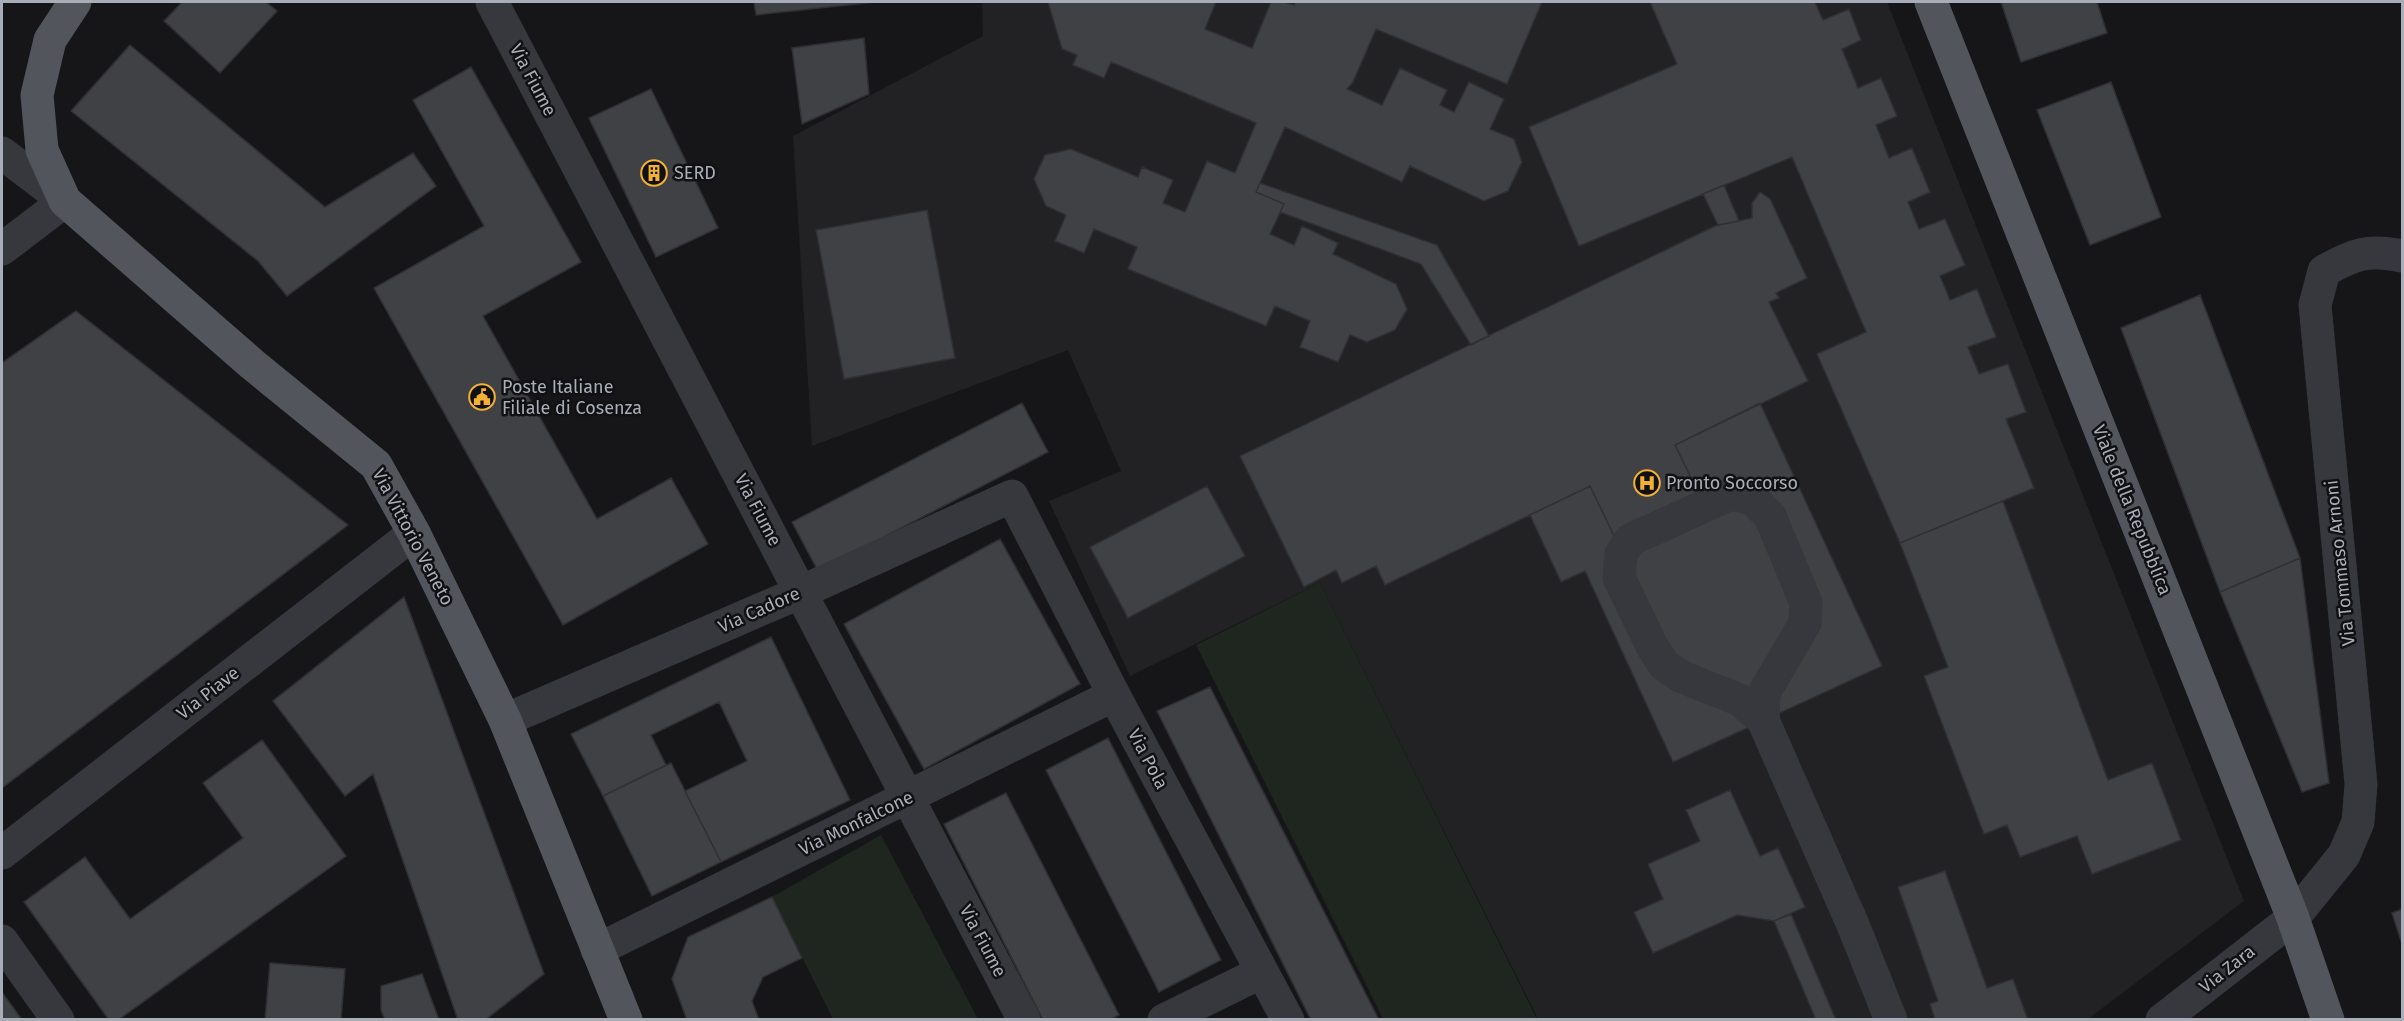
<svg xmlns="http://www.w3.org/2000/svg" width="2404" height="1021" font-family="'Fira Sans',sans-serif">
	<rect width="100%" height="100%" fill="#161618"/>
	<path fill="#222225" d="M982 2H1887L2244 901 2088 1019H1538L1320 583 1130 676 1049 501 1121 471 1068 350 812 446 793 136 983 36Z"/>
	<path fill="#1e261f" d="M1320 583 1537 1019H1383L1196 645Z
		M881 835 978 1019H833L772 897Z"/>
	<path fill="#404145" stroke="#303034" stroke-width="1.5" d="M182 2H266L277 11 220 73 164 21Z
		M754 2H876L756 15Z
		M1048 2H1216L1205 29 1252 48 1271 2H1284L1294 5 1295 2H1542L1507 84 1376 29 1353 82 1347 89 1382 105 1400 68 1447 90 1440 105 1454 112 1469 82 1504 99 1490 129 1514 139 1522 162 1508 191 1484 201 1410 166 1402 182 1285 127 1256 192 1284 204 1270 234 1294 245 1302 226 1338 243 1333 254 1396 284 1407 309 1395 330 1367 342 1350 335 1338 362 1300 347 1310 321 1275 306 1266 326 1128 269 1137 247 1094 229 1084 253 1055 241 1066 215 1046 206 1034 179 1045 155 1071 149 1138 177 1142 167 1173 180 1163 203 1185 212 1207 161 1235 173 1256 123 1111 62 1104 78 1073 65 1077 55 1062 49Z
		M1650 2H1815L1823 20 1849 9 1861 40 1842 49 1858 88 1881 78 1897 116 1876 125 1889 158 1912 148 1930 192 1908 202 1919 229 1945 219 1965 265 1940 276 1950 300 1977 289 1996 337 1968 347 1979 374 2008 364 2026 412 2006 419 2034 488 1900 543 1817 354 1866 332 1792 157 1579 246 1529 127 1677 64Z
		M2001 2H2097L2107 33 2021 62Z
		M864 38 869 94 802 124 792 48Z
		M130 45 325 207 413 153 436 186 287 296 258 261 71 111Z
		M471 67 581 262 483 316 597 519 671 478 708 544 563 625 374 288 484 226 413 100Z
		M2111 82 2161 217 2090 245 2037 110Z
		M651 89 718 228 656 257 589 118Z
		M1260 183 1437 245 1489 336 1471 345 1421 264 1280 212 1284 204 1256 192Z
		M1724 185 1739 221 1718 225 1703 194Z
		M1760 192 1770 199 1807 278 1776 293 1779 298 1769 302 1808 381 1675 445 1700 496 1615 538 1590 486 1385 585 1376 566 1342 583 1336 570 1304 587 1240 456 1715 226 1752 218V203Z
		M927 210 955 358 844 379 816 230Z
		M2200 295 2300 558 2220 592 2121 328Z
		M76 311 348 525 2 788V363Z
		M1022 403 1048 452 818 571 792 522Z
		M1760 403 1882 666 1673 762 1585 571 1561 582 1530 515 1590 486 1615 538 1700 496 1675 445Z
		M1207 486 1245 556 1128 618 1090 547Z
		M2003 501 2108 780 2152 763 2181 840 2092 874 2077 836 2020 857 2007 825 1984 834 1924 676 1948 667 1900 543Z
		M1000 539 1080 684 924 769 844 624Z
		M2300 558 2329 783 2302 792 2220 592Z
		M404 597 544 974 485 1020H458L373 774 345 796 273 701Z
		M771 637 850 800 721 862 685 791 747 761 719 702 651 735 666 765 603 796 571 734Z
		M1210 687 1379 1020H1311L1157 711Z
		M1108 738 1221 960 1159 992 1046 770Z
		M262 740 346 856 118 1020H109L24 902 85 857 130 919 243 838 203 783Z
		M671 763 721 862 652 896 603 796Z
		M1730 790 1760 856 1778 848 1805 907 1774 921 1737 915 1653 953 1634 912 1663 899 1648 864 1700 841 1686 810Z
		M1006 793 1119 1015 1109 1020H1043L944 824Z
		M1945 871 1987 988 2013 979 2028 1020H1935L1930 1004 1938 1001 1898 887Z
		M772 897 802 958 763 977 752 1001 759 1020H687L672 979 688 937Z
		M2402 909V944L2392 913Z
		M1791 914 1836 1020H1816L1774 921Z
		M270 963 345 969 341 1020H265Z
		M422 974 439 1020H385L381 1010V986Z
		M2 992 22 1020H2Z"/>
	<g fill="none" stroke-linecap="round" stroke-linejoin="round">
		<path stroke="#37383d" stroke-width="33" d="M492 2 1024 1020
			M2 153 65 201 2 249
			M1731 494 1753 499 1770 516 1806 603 1805 623 1764 693 1763 720 1740 700 1682 677 1664 665 1652 646 1619 578 1621 554 1630 540Z
			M505 720 801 592 1012 496 1114 695 1288 1020
			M1763 720 1853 925 1891 1020
			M2 853 414 533
			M2 941 58 1020
			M597 950 1114 695
			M1164 1020 1262 972
			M2162 1020 2293 918 2344 855 2358 822 2361 784 2315 305 2324 271C2354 254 2368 249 2402 256"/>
		<path stroke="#53555c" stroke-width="33" d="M75 2 50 40 37 95 42 150 65 201 252 364 376 465 414 533 505 720 626 1020
			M1931 2 2293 918 2328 1020"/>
	</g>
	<defs>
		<g id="building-ring" transform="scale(1.35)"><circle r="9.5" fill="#111113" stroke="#f2b134" stroke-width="1.5"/><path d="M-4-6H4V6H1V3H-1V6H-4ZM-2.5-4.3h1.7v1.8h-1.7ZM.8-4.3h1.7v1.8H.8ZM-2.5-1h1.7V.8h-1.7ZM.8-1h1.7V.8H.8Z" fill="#f2b134"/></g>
		<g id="civic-ring" transform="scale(1.35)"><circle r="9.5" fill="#111113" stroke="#f2b134" stroke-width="1.5"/><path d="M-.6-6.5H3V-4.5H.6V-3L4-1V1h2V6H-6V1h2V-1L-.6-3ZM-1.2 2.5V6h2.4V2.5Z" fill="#f2b134"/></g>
		<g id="hospital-ring" transform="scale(1.35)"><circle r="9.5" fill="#111113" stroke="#f2b134" stroke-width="1.5"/><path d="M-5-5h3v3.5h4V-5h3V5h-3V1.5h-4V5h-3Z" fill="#f2b134"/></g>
	</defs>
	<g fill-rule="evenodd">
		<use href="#building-ring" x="654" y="173"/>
		<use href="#civic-ring" x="482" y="397"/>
		<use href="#hospital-ring" x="1647" y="483"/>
	</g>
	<g text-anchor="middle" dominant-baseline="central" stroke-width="5" stroke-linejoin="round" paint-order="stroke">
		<g font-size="18" fill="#a8adb8" stroke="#111113">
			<text transform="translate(533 80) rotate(62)">Via Fiume</text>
			<text transform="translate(758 510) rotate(62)">Via Fiume</text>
			<text transform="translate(2132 510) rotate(68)">Viale della Repubblica</text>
			<text transform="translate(413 537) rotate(62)">Via Vittorio Veneto</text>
			<text transform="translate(2340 563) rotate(-96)">Via Tommaso Arnoni</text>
			<text transform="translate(759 610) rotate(-24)">Via Cadore</text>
			<text transform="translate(208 693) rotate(-38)">Via Piave</text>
			<text transform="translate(1148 759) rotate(62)">Via Pola</text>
			<text transform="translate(856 823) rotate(-26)">Via Monfalcone</text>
			<text transform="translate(983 941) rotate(62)">Via Fiume</text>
			<text transform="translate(2227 969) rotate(-38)">Via Zara</text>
		</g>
		<g font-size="18" fill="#a8adb8" stroke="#111113" text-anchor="start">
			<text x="674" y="173">SERD</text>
			<text x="502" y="387">Poste Italiane<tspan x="502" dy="21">Filiale di Cosenza</tspan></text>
			<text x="1666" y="483">Pronto Soccorso</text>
		</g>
	</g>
	<rect width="2404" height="1021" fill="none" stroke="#a8adb8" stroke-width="6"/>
</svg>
